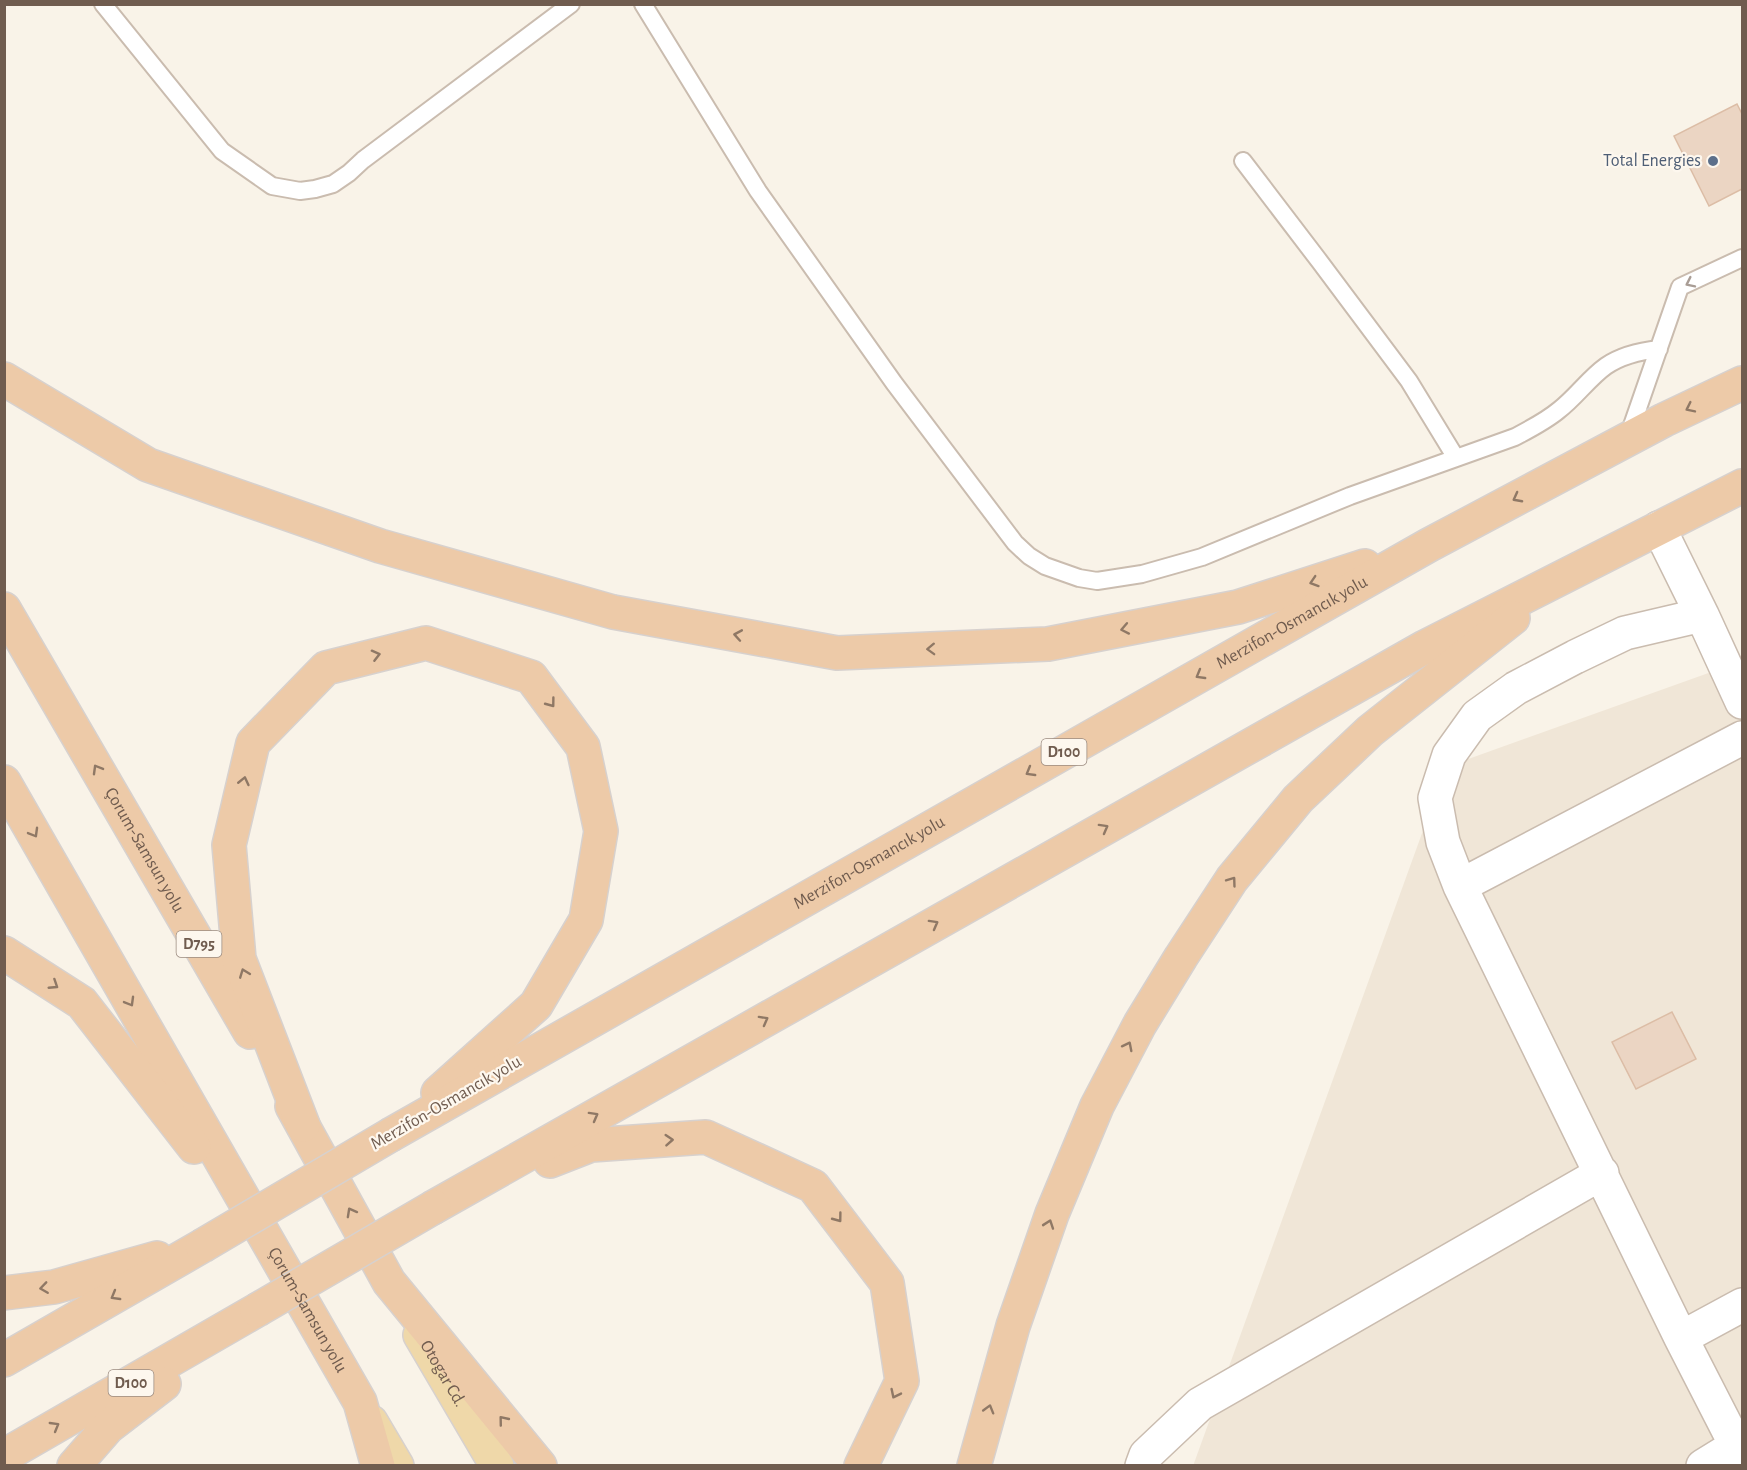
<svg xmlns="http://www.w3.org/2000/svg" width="1747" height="1470" font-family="'Alegreya Sans',sans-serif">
	<rect width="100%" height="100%" fill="#f9f3e8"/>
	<path fill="#f0e6d7" d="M1742 661V1465L1193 1466 1446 767Z"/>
	<path fill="#ebd5c3" stroke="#dcbda6" stroke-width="1.5" d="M1737 104 1742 114V189L1709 206 1674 136Z
		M1672 1012 1696 1059 1636 1089 1612 1042Z"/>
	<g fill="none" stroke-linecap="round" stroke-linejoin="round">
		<g stroke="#cabcaf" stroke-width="20">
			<path id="service" d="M103 4 222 151 272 186 300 191 315 189 333 184 349 173 363 160 571 4
				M643 4 758 191 894 383 1015 543 1029 556 1045 566 1079 578 1097 581 1142 574 1202 557 1350 496 1515 437C1530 429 1546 421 1559 410 1576 397 1589 378 1606 366 1622 355 1641 351 1659 349
				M1243 161 1320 262 1409 381 1456 458
				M1628 437 1680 287 1742 258"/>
		</g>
		<g stroke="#cabcaf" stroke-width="36">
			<path id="minor" d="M1659 528 1702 615 1742 702
				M1702 615 1625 633 1575 657 1516 688 1477 716 1449 755 1435 798 1443 842 1460 886 1681 1338 1742 1457
				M1460 886 1742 738
				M1681 1338 1742 1305
				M1142 1466 1146 1455 1200 1404 1602 1173
				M1703 1466 1737 1445"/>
		</g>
		<g stroke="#d7d1ce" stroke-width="36">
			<g id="primary">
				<path id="s1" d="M420 1335 497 1466"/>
				<path d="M371 1422 397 1466"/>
			</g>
		</g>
		<g stroke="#d7d1ce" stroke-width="36">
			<g id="trunk">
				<path d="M4 379 148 465 380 546 613 612 837 653 1048 644 1238 607 1365 566"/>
				<path id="s2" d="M4 609 250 1032"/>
				<path id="s3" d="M4 782 360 1402 378 1466"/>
				<path d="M4 953 82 1003 194 1147"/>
				<path d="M292 1106 389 1282 540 1466"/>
				<path d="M303 1125 239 959 229 845 253 743 326 668 426 643 531 677 583 747 601 831 586 920 536 1005 438 1093"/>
				<path id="s4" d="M392 1134 1429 545 1664 420 1742 383"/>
				<path d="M550 1161 591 1145 706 1137 813 1186 887 1283 902 1381 861 1466"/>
				<path d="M434 1207 1425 647 1742 486"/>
				<path d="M4 1293 54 1287 157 1258"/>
				<path d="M4 1360 202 1246"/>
				<path d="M4 1456 257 1310"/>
				<path d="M74 1466 108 1427 164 1384"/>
				<path d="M974 1466 1013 1326 1052 1214 1097 1106 1140 1024 1181 957 1232 879 1298 799 1370 731 1513 618"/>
			</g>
		</g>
		<use href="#service" stroke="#fff" stroke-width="16"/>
		<use href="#minor" stroke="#fff" stroke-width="33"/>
		<use href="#primary" stroke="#efd8a9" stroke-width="33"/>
		<use href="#trunk" stroke="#edcaa8" stroke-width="33"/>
		<g stroke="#d7d1ce" stroke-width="36" stroke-linecap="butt">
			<path id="trunk-bridge" d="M202 1246 392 1134
				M257 1310 434 1207"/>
		</g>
		<use href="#trunk-bridge" stroke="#edcaa8" stroke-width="33"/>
	</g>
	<defs><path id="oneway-chevron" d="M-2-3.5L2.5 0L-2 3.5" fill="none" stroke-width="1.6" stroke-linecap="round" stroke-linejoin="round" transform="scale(1.5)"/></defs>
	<use stroke="#a99d95" href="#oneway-chevron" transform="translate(1690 283) rotate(154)"/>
	<g stroke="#8f7865">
		<use href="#oneway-chevron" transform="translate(1690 408) rotate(154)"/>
		<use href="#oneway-chevron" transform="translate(1517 498) rotate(152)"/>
		<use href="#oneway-chevron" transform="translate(1314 582) rotate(162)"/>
		<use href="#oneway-chevron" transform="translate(1125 629) rotate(169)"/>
		<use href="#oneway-chevron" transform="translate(738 635) rotate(-170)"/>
		<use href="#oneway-chevron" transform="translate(931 649) rotate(178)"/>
		<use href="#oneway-chevron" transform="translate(376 655) rotate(-14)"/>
		<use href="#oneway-chevron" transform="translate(1200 675) rotate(150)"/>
		<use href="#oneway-chevron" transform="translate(551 703) rotate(53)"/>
		<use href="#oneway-chevron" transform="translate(97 769) rotate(-120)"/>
		<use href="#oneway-chevron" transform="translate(1030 772) rotate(150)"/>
		<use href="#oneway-chevron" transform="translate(244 781) rotate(-77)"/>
		<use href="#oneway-chevron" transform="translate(1104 828) rotate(-29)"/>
		<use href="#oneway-chevron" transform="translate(34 833) rotate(60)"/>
		<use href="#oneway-chevron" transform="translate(1232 881) rotate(-54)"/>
		<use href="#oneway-chevron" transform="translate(934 924) rotate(-29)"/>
		<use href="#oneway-chevron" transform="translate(244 973) rotate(-111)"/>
		<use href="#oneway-chevron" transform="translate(54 985) rotate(33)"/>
		<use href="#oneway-chevron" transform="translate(130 1002) rotate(60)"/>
		<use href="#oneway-chevron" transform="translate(764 1020) rotate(-29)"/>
		<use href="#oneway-chevron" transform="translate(1128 1046) rotate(-63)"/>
		<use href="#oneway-chevron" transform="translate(594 1116) rotate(-29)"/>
		<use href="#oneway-chevron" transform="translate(669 1140) rotate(-4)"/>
		<use href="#oneway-chevron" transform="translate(351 1212) rotate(-119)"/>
		<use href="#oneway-chevron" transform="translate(838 1218) rotate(53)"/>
		<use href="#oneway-chevron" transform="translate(1049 1224) rotate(-71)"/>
		<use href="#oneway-chevron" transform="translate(44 1288) rotate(172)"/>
		<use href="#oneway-chevron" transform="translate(115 1296) rotate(150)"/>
		<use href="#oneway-chevron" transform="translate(895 1394) rotate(116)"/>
		<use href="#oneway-chevron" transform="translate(989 1409) rotate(-74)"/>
		<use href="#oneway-chevron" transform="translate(503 1420) rotate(-129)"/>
		<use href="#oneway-chevron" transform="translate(55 1426) rotate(-30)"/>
	</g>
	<circle fill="#5c6f8a" stroke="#fdf7ee" stroke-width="2" cx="1713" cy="161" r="6"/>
	<g text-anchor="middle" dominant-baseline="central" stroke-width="4.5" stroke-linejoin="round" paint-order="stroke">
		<g fill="#fdf7ee" stroke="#9a8a7f" stroke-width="1.5">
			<rect x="1041.5" y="739" width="45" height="26" rx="4.5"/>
			<rect x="176.5" y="931" width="45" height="26" rx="4.5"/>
			<rect x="108.5" y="1370" width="45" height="26" rx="4.5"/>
		</g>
		<g font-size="16" font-weight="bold" fill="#705c4f">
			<text x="1064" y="752">D100</text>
			<text x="199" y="944">D795</text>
			<text x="131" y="1383">D100</text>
		</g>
		<g font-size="18" fill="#4e5e75" stroke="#fdf7ee" text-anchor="end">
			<text x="1701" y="161">Total Energies</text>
		</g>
		<g font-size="18" fill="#705c4f" stroke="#fdf7ee">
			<text stroke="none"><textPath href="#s4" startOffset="1035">Merzifon-Osmancık yolu</textPath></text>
			<text stroke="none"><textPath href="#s2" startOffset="279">Çorum-Samsun yolu</textPath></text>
			<text stroke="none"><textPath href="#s4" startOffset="549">Merzifon-Osmancık yolu</textPath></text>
			<text transform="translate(446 1103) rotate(-30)">Merzifon-Osmancık yolu</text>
			<text stroke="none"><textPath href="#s3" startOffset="609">Çorum-Samsun yolu</textPath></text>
			<text stroke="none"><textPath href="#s1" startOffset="45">Otogar Cd.</textPath></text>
		</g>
	</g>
	<rect width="1747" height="1470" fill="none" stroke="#705c4f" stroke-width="12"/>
</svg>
